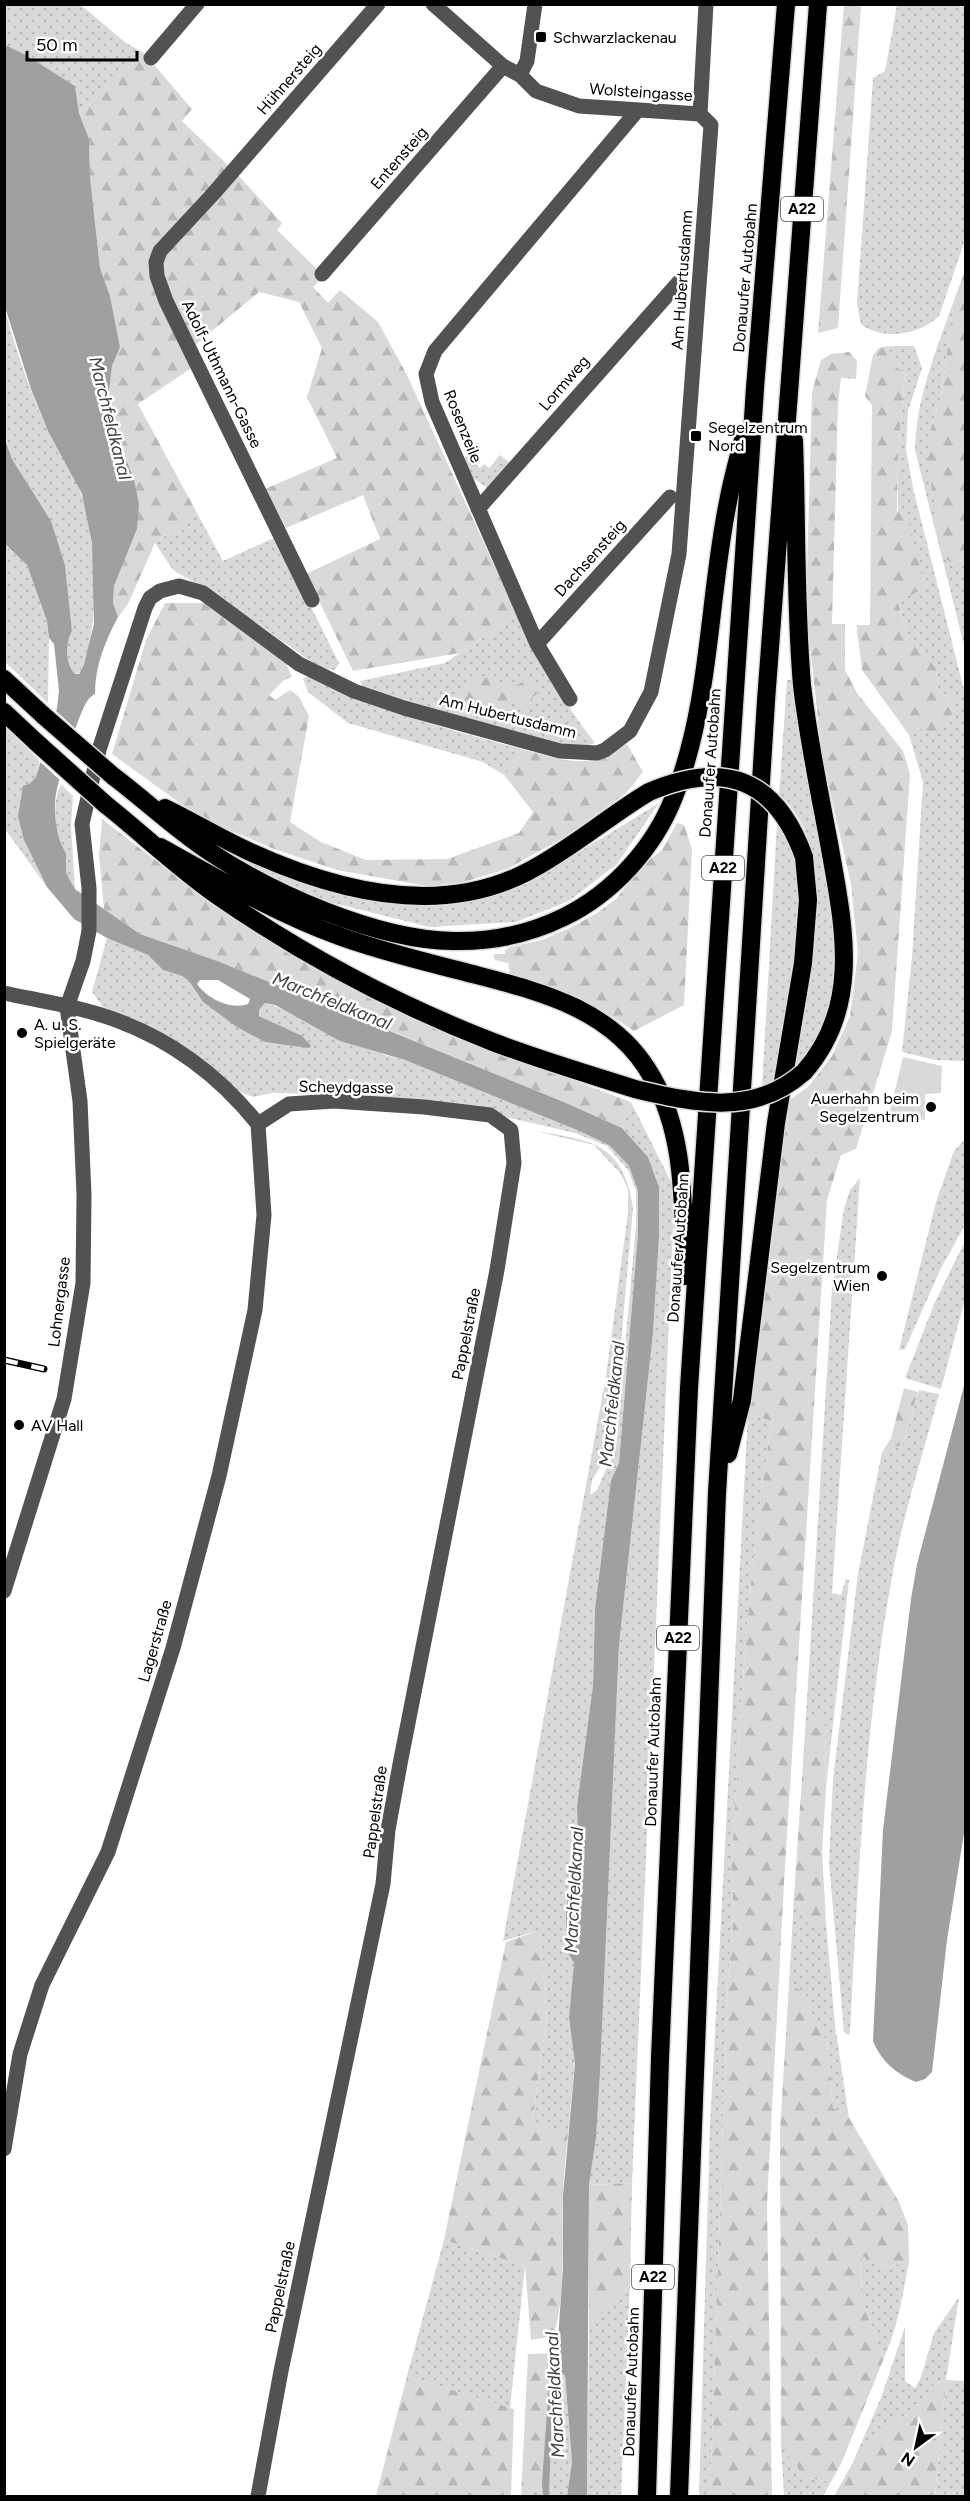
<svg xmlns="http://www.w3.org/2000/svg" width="970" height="2501" font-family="Figtree,sans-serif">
	<defs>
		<pattern id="grass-dots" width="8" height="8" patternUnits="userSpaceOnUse" patternTransform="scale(1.5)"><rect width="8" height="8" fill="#d9d9d9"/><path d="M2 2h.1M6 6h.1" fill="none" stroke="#b8b8b8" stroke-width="1.8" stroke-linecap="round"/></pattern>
		<pattern id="forest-firs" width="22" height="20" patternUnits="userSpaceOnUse" patternTransform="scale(1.5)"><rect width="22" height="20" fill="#d9d9d9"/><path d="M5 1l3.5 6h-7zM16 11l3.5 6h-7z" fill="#b8b8b8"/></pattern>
	</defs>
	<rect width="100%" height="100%" fill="#fff"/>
	<path fill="url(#grass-dots)" d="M4 5H81L126 43 144 53 79 113 75 86 26 55 5 45Z
		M897 5H965V240L939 316C920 335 882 341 861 324L857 304 873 78 885 71Z
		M954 300 941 397 931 428 951 563 965 560V649L915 450C916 397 937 349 954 300Z
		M4 307C16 349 30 393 49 432 59 453 73 472 81 494 97 534 101 637 79 673L75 674C65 664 65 643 72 631L65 565 51 521 12 459 5 436Z
		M889 346H914L922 368 908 411 906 450 913 488 965 694V1061L935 1060 902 1052 912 957 923 782 909 735 952 699 938 691 937 669 905 630 898 600V457L905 369 895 370Z
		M500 455 510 463 488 489 473 478 463 458 468 456 480 468 484 464 489 468Z
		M197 513 223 561 276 537 339 663 335 670 322 669 219 597 173 570 155 543Z
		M4 544 27 565 47 621 49 638 48 703 5 662Z
		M517 615C538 661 564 703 595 743L582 748 568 746 364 689 360 681 445 663Z
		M308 676C376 711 452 730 525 750L504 775 483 762 348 723 308 692 303 679Z
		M787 680H794C799 719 804 758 811 797 826 879 868 1007 792 1070 805 994 848 854 779 795Z
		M4 726 40 761 36 777 29 784 24 840 47 887 70 919 5 829Z
		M61 784 73 796 71 826 75 889 66 873V853C53 837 52 801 61 784Z
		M659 803 617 864 569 901 516 922 429 927 322 900 236 859 237 855 359 895 446 905 527 884Z
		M777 823C823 882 785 1015 773 1083L762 1087Z
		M107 938 148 955 163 970 182 976 189 981 203 1002 217 1011 267 1020 259 1015V1010L265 1003C279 1006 291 1014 304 1021 335 1036 371 1053 405 1060L577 1130 609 1145 629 1166 638 1191V1233L619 1463 611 1480 595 1609 593 1685 577 1806 579 1872 570 1882 566 1950 574 1963 569 2017 575 2059 568 2134 532 2122 547 2018 540 1930 503 1941 606 1376 628 1213V1190L621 1174 594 1145 535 1131C591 1140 624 1143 633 1208L613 1432 607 1455 592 1480 590 1495 597 1490 616 1447 636 1225V1191L628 1170 607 1146 575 1133 440 1102 333 1094 272 1093 253 1097 236 1090 181 1044 140 1022 103 1007 92 992Z
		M631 1102 673 1186 674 1203 632 2183 589 2185 596 2138 600 2073 619 1645 653 1333 659 1236V1187L648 1157 622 1128Z
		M965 1139V1225L941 1268 905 1349 899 1350 936 1202 954 1151Z
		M860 1178 832 1593 841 1595 846 1579 849 1580 826 1788 825 1721 805 1732 832 1290 844 1208 850 1190Z
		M965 1241V1299L941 1389 905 1378 935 1302Z
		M919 1390 939 1394C924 1451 905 1508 894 1566 865 1719 858 1878 850 2033L848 2035 844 2032 829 1863 833 1779 858 1574 882 1452 903 1443Z
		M748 1414 772 1421C747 1571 740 1723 731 1874L734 1912 728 1981 710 2496H699L710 2126Z
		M794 1897 808 1923 816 1927 826 1922 835 2025 849 2118 833 2108 827 2041 789 1984Z
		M444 2240 525 2266 510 2408 407 2376Z
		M862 2255 887 2267 909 2261C903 2294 898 2327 884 2358L861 2299Z
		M630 2285 621 2496H587L589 2325Z
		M959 2297 946 2380 965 2381V2496H935L946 2381 935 2383 920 2404 878 2434 852 2464 881 2398 905 2327V2381L915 2388 921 2377 934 2333Z
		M559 2374 565 2375 572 2462 567 2496H549L553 2388Z
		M781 2445 805 2478 828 2481 841 2464 823 2496H784Z"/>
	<path fill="url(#forest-firs)" d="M844 4 861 5 838 328 818 333Z
		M144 53 192 109 182 121 237 174 282 223 277 230 318 270 322 278 313 287 328 303 340 290 378 322 407 375 517 615 460 653 353 671 306 574 380 539 363 495 286 528 265 489 337 458 307 397 322 348 299 302 259 292 194 346 193 367 138 404 197 513 155 543 128 604 118 617 113 603 114 586 137 529 134 480 122 449 109 431V391L112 366 120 347 110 296 100 268 90 177 89 139 79 113Z
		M965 271V560L951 563 941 554 927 453 931 428 941 397 954 300Z
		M889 346 895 370 905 369 898 457 897 512 907 516 925 588 898 601 905 630 937 669 938 691 952 699 954 711 938 734 920 729 909 735 862 670 857 630V625H870L872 405 865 396 873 355 879 348Z
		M849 352 857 361 856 379 841 378 838 404 832 624H845V670L857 693 903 751 910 774 892 1031 856 1149 841 1155 827 1200 784 1883 767 2204 772 2496H710L728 1981 734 1912 731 1874C740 1723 747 1571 772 1421L748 1414 788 1101 808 1087 832 1056 850 1016 858 953 851 884 822 756 806 608 812 392 821 360 831 354Z
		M165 603H204L286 663 292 677 284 680 269 695 275 700 290 690 299 697 309 716 290 822 321 842 366 860 447 859 519 833 533 812 504 775 525 750C570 761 584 771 627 744L643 772 626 793 565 837 507 869 460 883 427 886 337 870 274 849 199 817 112 754 146 640Z
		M475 677 493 678 502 684 515 686 527 679 537 687V694L533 697 531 703 524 707 512 702C508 713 495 717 485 722L479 719 477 707 472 710 463 708C455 693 462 686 475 677Z
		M102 819 214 906 328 974 442 1031 631 1102 622 1128 564 1102 354 1016 220 962 140 934 104 909 99 856Z
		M677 823 684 825 692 849 684 1005 634 1031C595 1004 556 987 510 974L508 963 495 960 493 956 495 954H505V950L510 947 542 940 572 927 597 913 616 899 643 865 662 850Z
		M904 1388 918 1392 903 1444 882 1452 891 1438Z
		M816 1712 825 1721 826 1788 822 1852 826 1922 816 1928 808 1923 794 1897 805 1732 810 1717Z
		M540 1930 547 2018 532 2121 568 2134C566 2155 563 2177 563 2198 562 2244 566 2290 554 2336L531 2340 525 2266 444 2240 506 1942Z
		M789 1984 800 1990 827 2041 833 2108 849 2118 899 2202 908 2225 909 2261 887 2267 862 2256 861 2299 884 2358 841 2464 828 2481 805 2478 781 2445 780 2131Z
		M632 2183 630 2285 589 2325V2185Z
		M557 2353 549 2383 543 2496H521L528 2354Z
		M407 2376 514 2409 511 2496H376Z
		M946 2381 935 2496H834L852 2464 878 2434 920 2404 935 2383Z"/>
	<path fill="#d9d9d9" d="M903 1057 942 1066 941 1093 925 1094V1120L889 1115Z"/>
	<path fill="#a0a0a0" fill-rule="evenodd" d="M5 45 26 55 75 86 79 113 89 139 90 177 100 268 110 296 120 347 112 366 109 391V431L122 449 134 480 139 504 137 529 114 586 113 603 118 617C105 642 95 665 95 694 92 696 90 697 88 700 80 709 58 780 56 794 53 810 56 840 66 853V873L75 889 140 934 220 962 564 1102 622 1128 648 1157 659 1187V1236L653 1333 619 1645 600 2073 596 2138 589 2185 587 2496H567L572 2462 565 2375 559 2374 553 2388 549 2496H543L542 2483 549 2383 557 2353 563 2268V2195L575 2063 569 2017 574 1963 566 1950V1911L570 1882 579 1872 577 1806 593 1685 595 1609 611 1480 619 1463 638 1233V1191L629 1166 609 1145 577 1130 405 1060 340 1041 275 1005 265 1003 259 1010V1016L302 1036 311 1046 309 1048 265 1042 237 1027 203 1002 189 981 182 976 163 970 148 955 107 938 74 919 47 887 24 840 18 816 23 786 29 784 36 777 57 708 59 691 54 644 49 638 47 621 27 565 5 544 4 436 12 459 51 521 65 565 72 631C65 643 65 664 75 674H79L84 664 94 624 92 543 82 494 48 431 31 389 5 307ZM200 980H218L250 999 248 1004C230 1010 208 999 197 984Z
		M965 1382V1827L947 1940 932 2072 925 2079 916 2082C896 2074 881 2061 873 2041L883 1830 911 1599 917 1564Z"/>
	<path fill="#fff" d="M54 709 78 731 62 782 38 760Z"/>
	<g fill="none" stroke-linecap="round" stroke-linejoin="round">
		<g stroke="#dbdbdb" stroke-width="21">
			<path id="highway" d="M794 440C797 522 795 604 802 685 808 738 819 790 829 843 843 923 863 1005 804 1072
				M4 679 44 716
				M4 712 36 742
				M113 776C145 800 174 828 207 850 271 893 376 940 453 941 492 942 529 934 564 917 613 893 654 848 674 797 711 703 708 600 728 502 732 480 738 458 744 436
				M105 804C144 835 180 870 221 898 305 956 398 1005 493 1042 540 1060 588 1074 635 1089
				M165 808C192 821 218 837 246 850 332 890 438 918 527 872 570 850 607 817 649 792
				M160 847C218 879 276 913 339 936 380 951 422 961 465 972 537 991 613 1007 652 1077 687 1137 682 1209 686 1276
				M728 1454 742 1400 776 1123 803 963 808 900 804 857
				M647 2496 660 2058 689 1388 755 388 786 4
				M679 2496 717 1493 766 701 818 4"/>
		</g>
		<path stroke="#525252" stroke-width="15" d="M433 4 503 66 520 75 536 91 579 106 700 114
			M151 58 197 4
			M520 75 527 61 535 4
			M322 274 503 66
			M478 509 679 282
			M312 600 166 301 157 276 156 262 160 251 213 194 378 4
			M537 644 670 497
			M570 699 537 644 432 402 426 374 435 351 637 111
			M4 993C41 1001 81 1007 116 1020 173 1041 221 1078 258 1124
			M4 1591 64 1399 83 1283 84 1195 80 1101 67 1007 83 961 89 931V888L82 824 99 750 145 608 150 598 160 591 179 586 203 593 299 664 354 691 404 708 560 751 597 753 605 750 630 731 651 692 679 554 711 125 700 114 706 4
			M4 2149 20 2054 42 1985 108 1852 173 1648 219 1476 255 1310 264 1215 258 1124
			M258 2496 281 2371 383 1884 388 1830 400 1764 497 1270 514 1163 511 1130 490 1115 424 1107 334 1101 289 1104 258 1124"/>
		<use href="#highway" stroke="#000" stroke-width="18"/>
		<g stroke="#000" stroke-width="7">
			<path id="rail" d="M4 1360 44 1369"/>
		</g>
		<use href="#rail" stroke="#fff" stroke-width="4.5" stroke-dasharray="14" stroke-linecap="butt"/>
		<g stroke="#dbdbdb" stroke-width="21" stroke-linecap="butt">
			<path id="highway-bridge" d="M44 716 113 776
				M36 742 105 804
				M649 792C724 760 776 778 804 857
				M635 1089C696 1103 753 1117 804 1072"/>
		</g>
		<use href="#highway-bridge" stroke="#000" stroke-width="18"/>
	</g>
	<g fill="#000" stroke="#fff" stroke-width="2">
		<rect x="535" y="31" width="12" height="12" rx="3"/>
		<rect x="690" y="430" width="12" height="12" rx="3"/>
		<circle cx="22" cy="1033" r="6"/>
		<circle cx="931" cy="1107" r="6"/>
		<circle cx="882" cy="1276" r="6"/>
		<circle cx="19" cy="1425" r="6"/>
	</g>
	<g text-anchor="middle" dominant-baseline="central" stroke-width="5" stroke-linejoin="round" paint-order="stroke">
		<g fill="#fff" stroke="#4c4c4c" stroke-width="1.5">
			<rect x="781" y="197" width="42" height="24" rx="4.5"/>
			<rect x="702" y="856" width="42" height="24" rx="4.5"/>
			<rect x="657" y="1626" width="42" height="24" rx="4.5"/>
			<rect x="632" y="2265" width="42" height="24" rx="4.5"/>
		</g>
		<g font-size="15" font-weight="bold" fill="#000">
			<text x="802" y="209">A22</text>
			<text x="723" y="868">A22</text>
			<text x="678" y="1638">A22</text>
			<text x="653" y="2277">A22</text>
		</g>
		<g font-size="16" fill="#000" stroke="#fff" text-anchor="start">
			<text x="553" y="37">Schwarzlackenau</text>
			<text x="708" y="427">Segelzentrum<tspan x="708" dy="18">Nord</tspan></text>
			<text x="34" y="1024">A. u. S.<tspan x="34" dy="18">Spielgeräte</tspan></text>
			<text x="919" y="1098" text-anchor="end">Auerhahn beim<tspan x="919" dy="18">Segelzentrum</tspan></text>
			<text x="870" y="1267" text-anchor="end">Segelzentrum<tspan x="870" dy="18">Wien</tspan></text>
			<text x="31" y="1425">AV Hall</text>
		</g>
		<g font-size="16" fill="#000" stroke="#fff">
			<text transform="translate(289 79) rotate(-49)">Hühnersteig</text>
			<text transform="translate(641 92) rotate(4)">Wolsteingasse</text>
			<text transform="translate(399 158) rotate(-49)">Entensteig</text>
			<text transform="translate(745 278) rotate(-85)">Donauufer Autobahn</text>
			<text transform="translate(682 280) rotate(-86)">Am Hubertusdamm</text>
			<text transform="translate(222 374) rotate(64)">Adolf-Uthmann-Gasse</text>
			<text transform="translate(564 383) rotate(-49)">Lormweg</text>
			<text transform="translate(463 426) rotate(68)">Rosenzeile</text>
			<text transform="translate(590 558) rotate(-48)">Dachsensteig</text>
			<text transform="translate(508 716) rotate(14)">Am Hubertusdamm</text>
			<text transform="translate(710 763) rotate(-86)">Donauufer Autobahn</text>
			<text transform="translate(346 1087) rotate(1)">Scheydgasse</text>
			<text transform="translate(678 1248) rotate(-86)">Donauufer Autobahn</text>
			<text transform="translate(59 1302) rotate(-83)">Lohnergasse</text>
			<text transform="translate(466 1334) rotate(-79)">Pappelstraße</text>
			<text transform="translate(155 1641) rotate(-74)">Lagerstraße</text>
			<text transform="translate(653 1752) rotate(-88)">Donauufer Autobahn</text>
			<text transform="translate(375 1812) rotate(-82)">Pappelstraße</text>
			<text transform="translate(280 2287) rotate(-78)">Pappelstraße</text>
			<text transform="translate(631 2382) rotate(-88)">Donauufer Autobahn</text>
		</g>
		<g font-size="18" font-style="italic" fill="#414141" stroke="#fff">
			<text transform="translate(110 418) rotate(76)">Marchfeldkanal</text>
			<text transform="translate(332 1001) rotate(22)">Marchfeldkanal</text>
			<text transform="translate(612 1404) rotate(-84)">Marchfeldkanal</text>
			<text transform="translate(574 1890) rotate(-87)">Marchfeldkanal</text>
			<text transform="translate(555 2395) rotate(-93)">Marchfeldkanal</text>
		</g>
	</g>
	<rect width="970" height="2501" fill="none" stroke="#000000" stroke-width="12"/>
	<g transform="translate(916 2447) rotate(213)" stroke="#ffffff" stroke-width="4.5" paint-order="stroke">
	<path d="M0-4.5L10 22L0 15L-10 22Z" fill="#000000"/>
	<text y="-9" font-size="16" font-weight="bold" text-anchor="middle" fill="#000000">N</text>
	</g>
	<path d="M27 51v9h110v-9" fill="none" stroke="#000000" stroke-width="3"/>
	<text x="36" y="51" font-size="18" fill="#000000" stroke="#ffffff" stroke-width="4.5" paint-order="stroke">50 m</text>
</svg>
